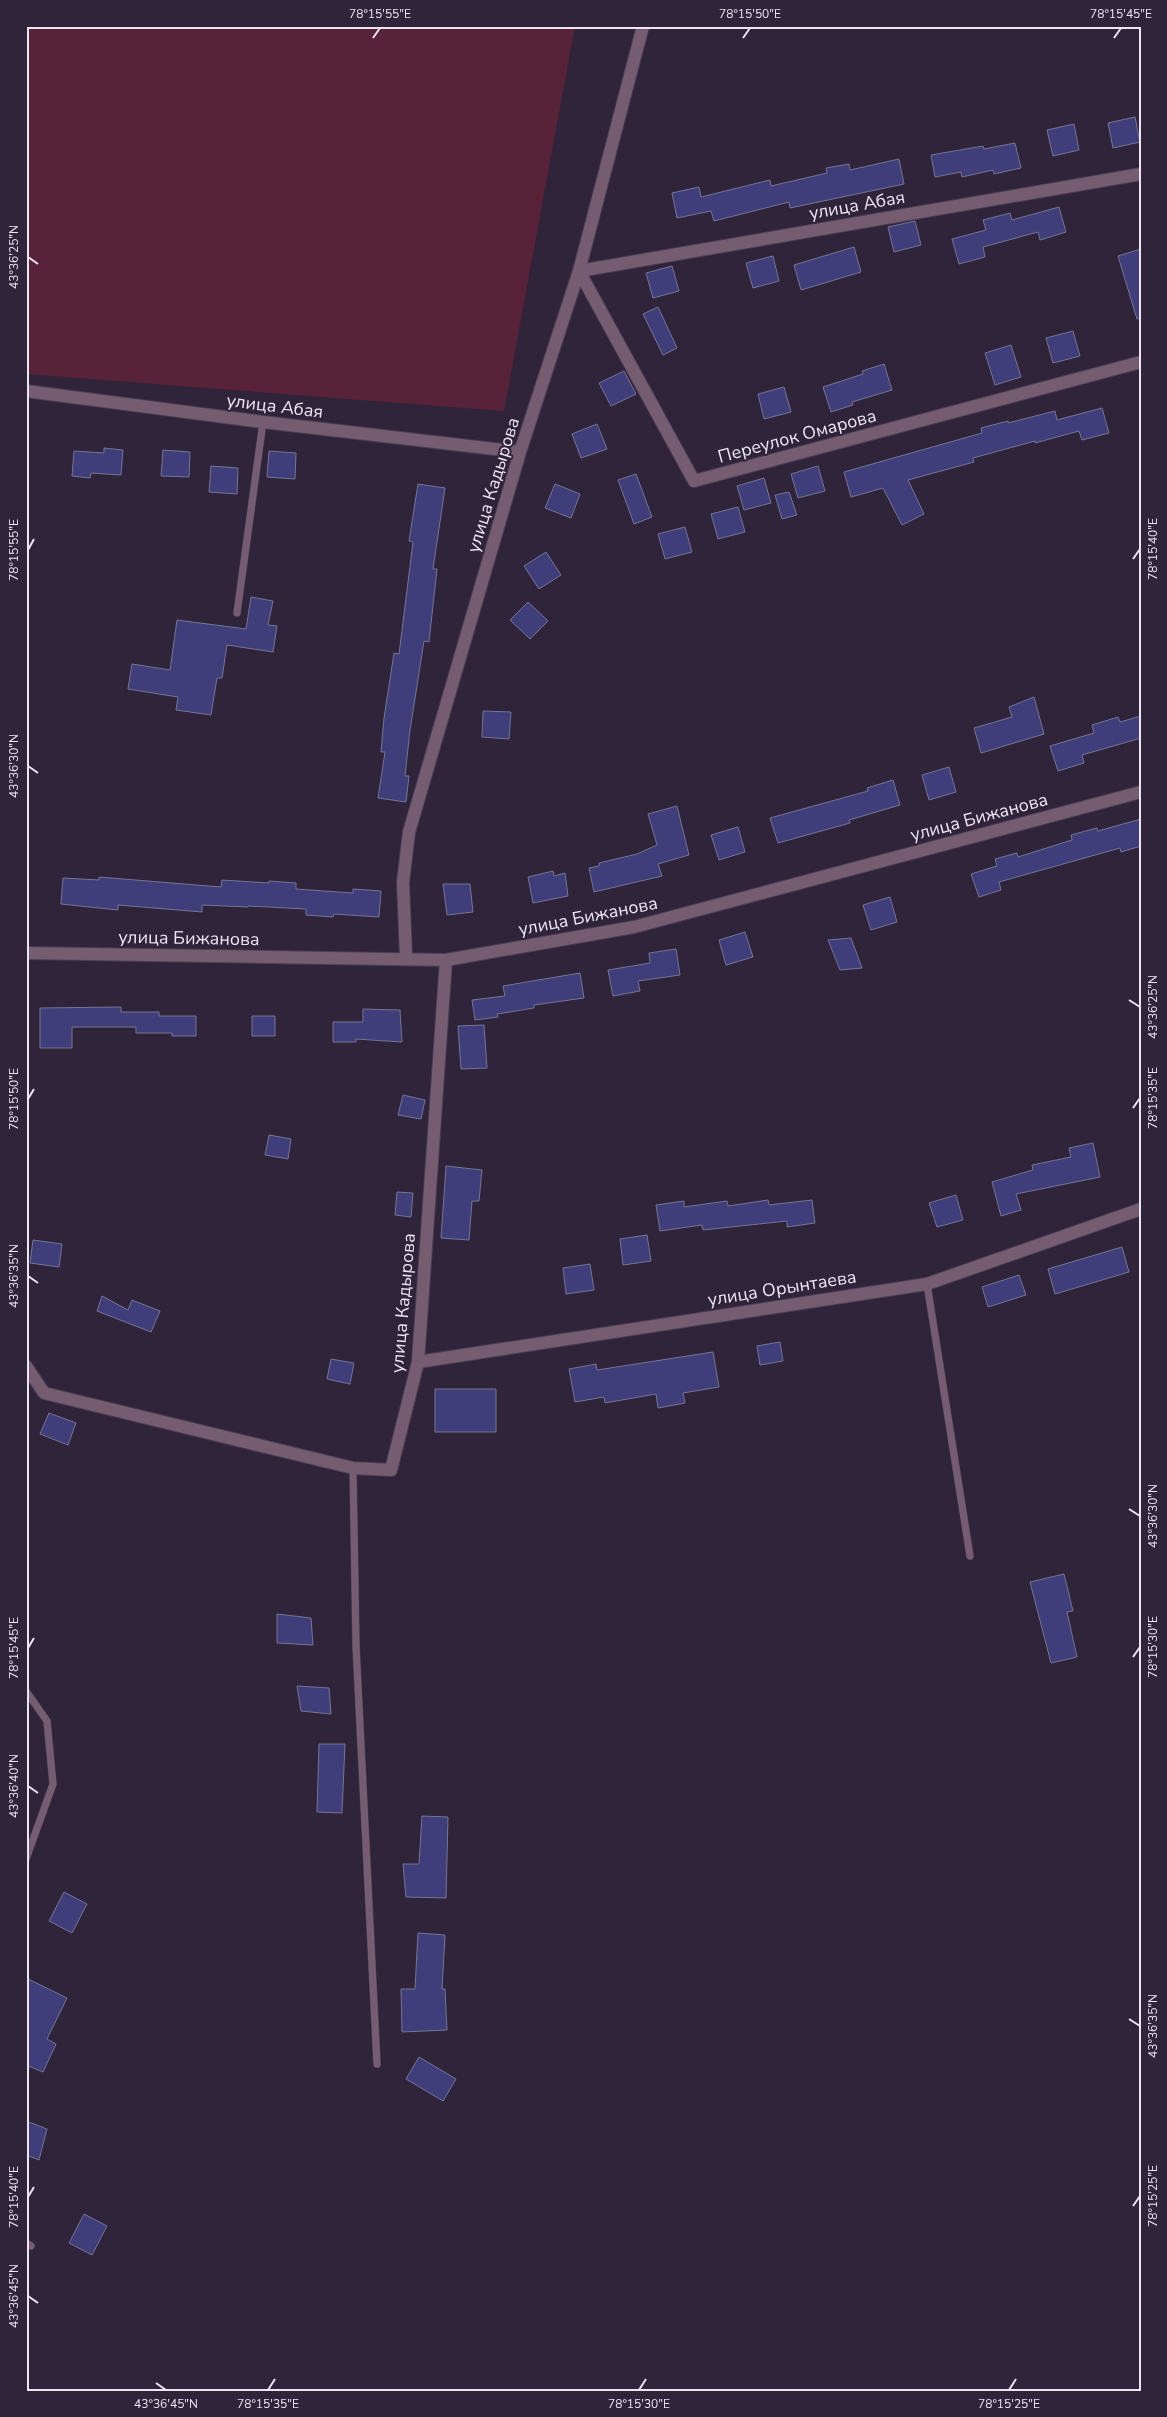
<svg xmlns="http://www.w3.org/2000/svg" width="1167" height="2417" font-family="'Nunito Sans',sans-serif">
	<rect width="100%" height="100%" fill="#30243b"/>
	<path fill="#582339" d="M26 26H575L504 411 26 374Z"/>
	<path fill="#3f3d7a" stroke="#747693" d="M1135 117 1140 142 1113 148 1108 123Z
		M1074 124 1079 150 1053 156 1047 130Z
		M1015 143 1021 168 994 174 993 170 962 177 961 172 935 177 931 155 983 146 984 149Z
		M899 159 904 184 790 208 789 202 714 221 711 211 677 218 672 193 699 187 701 197 770 180 771 186 827 173 826 168 849 164 850 170Z
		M1059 207 1066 232 1040 240 1038 232 983 247 985 257 959 264 952 239 986 230 983 220 1010 213 1012 220Z
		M915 221 921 245 894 252 888 227Z
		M854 247 861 272 801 290 794 265Z
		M1141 249V318L1137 319 1118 256Z
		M773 256 779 281 753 288 746 263Z
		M672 266 679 291 653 298 646 273Z
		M658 307 677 348 663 355 643 314Z
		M1073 331 1080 356 1053 363 1046 338Z
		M1011 345 1021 377 995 385 985 353Z
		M884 364 892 390 852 402 853 405 831 412 823 387 863 374 862 371Z
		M624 371 636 394 611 406 599 383Z
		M784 387 791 412 764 419 758 394Z
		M1102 408 1109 433 1082 440 1079 431 1035 443V441L973 458 974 462 908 480 924 514 902 525 883 488 851 497 844 472 982 433 981 428 1008 421V423L1055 411 1057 420Z
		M597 424 607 449 581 458 572 434Z
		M104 448 123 450 121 475 91 473 90 478 72 476 74 451 104 453Z
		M163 450 190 452 189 477 161 476Z
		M269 451 296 453 295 479 267 477Z
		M211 466 238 468 237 494 209 492Z
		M818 466 825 491 798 498 791 474Z
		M636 474 652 517 634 524 618 480Z
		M764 478 771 503 744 510 737 486Z
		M418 484 445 488 433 569H437L429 642 424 641 410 730 405 776H409L406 802 378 798 385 752H381L384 718 394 653 399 654 413 542 409 541Z
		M555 484 580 494 571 518 545 508Z
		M789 492 797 515 782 519 775 495Z
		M738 507 745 532 718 539 711 514Z
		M685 527 692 552 665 559 658 534Z
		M546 552 561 575 539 589 524 566Z
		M251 597 273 601 268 625 277 626 273 652 227 645 222 678H217L211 715 176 710 178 697 128 689 132 664 170 670 177 620 246 629Z
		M528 602 548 621 530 639 510 620Z
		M1034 697 1044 734 981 753 974 728 1012 717 1009 707Z
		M483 711 511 712 509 739 482 737Z
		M1141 716V738L1082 755 1084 763 1058 771 1050 746 1094 733 1092 725 1118 717 1120 722Z
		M949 767 956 792 929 800 922 775Z
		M893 780 900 805 849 820 850 823 778 843 770 818 868 791 867 788Z
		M677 806 689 855 658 864 662 876 594 892 589 868 599 866V863L637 854 657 845 648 814Z
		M1141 819V846L1121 852 1120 848 999 882 1001 890 979 897 971 874 997 866 995 859 1017 853 1018 857 1072 840 1071 835 1097 828 1098 831Z
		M738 827 745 852 719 860 711 835Z
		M553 871 554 876 565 873 568 896 533 903 528 877Z
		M99 877 221 887 222 880 269 883V881L296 883V889L353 893V889L381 891 379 917 334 914 333 917 306 915V909L248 906V907L202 905V912L118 905V910L61 904 63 878 99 880Z
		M443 884H470L473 912 447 915Z
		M890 897 897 922 871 930 863 905Z
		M745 932 753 957 726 965 719 940Z
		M851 938 862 968 840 970 828 940Z
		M676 949 680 975 638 981 640 991 613 996 608 970 650 963 649 953Z
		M580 973 584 998 534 1005V1008L497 1014 498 1017 475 1020 472 1000 505 996 503 986Z
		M121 1007V1012H159V1016H196V1036H172V1033H136V1027H72V1048H40V1008Z
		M363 1009 400 1010 402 1042 356 1039V1042H333V1022H363Z
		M252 1016H275V1036H252Z
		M484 1025 487 1068 461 1069 458 1026Z
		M403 1095 425 1100 421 1119 398 1115Z
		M269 1135 291 1139 288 1159 265 1155Z
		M1093 1143 1100 1177 1016 1194 1021 1210 1001 1216 992 1182 1033 1170 1032 1165 1071 1157 1069 1148Z
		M446 1166 482 1170 479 1201H472L469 1240 441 1238Z
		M397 1192 413 1193 411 1217 395 1215Z
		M956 1195 963 1220 937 1227 929 1203Z
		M768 1200 769 1205 812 1200 815 1223 787 1227V1221L703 1230 702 1225 660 1231 656 1205 684 1201V1207L727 1201 728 1206Z
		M647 1235 651 1261 623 1265 620 1239Z
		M33 1240 62 1244 59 1267 30 1263Z
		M1122 1247 1129 1272 1055 1294 1048 1269Z
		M590 1264 594 1290 566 1294 563 1268Z
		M1019 1275 1026 1295 988 1307 982 1287Z
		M102 1296 128 1310 132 1300 160 1311 151 1332 97 1311Z
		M780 1342 783 1361 760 1365 757 1346Z
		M713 1352 719 1387 683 1393 685 1403 658 1408 656 1394 605 1403 604 1397 575 1402 569 1369 596 1364 597 1370Z
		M331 1359 354 1363 350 1384 327 1379Z
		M435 1389H496V1432H435Z
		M49 1413 76 1423 68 1445 40 1434Z
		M1064 1574 1073 1611 1067 1612 1077 1657 1051 1663 1030 1582Z
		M277 1614 311 1618 313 1645 277 1643Z
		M297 1686 329 1688 331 1714 301 1711Z
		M319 1744H345L342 1813 317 1812Z
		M422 1816 448 1817 446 1898 406 1897 403 1864H419Z
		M64 1892 87 1904 72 1933 49 1921Z
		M418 1933 445 1935 442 1989H445L447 2030 402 2032 401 1989H415Z
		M26 1978 67 1998 47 2039 56 2044 43 2072 26 2065Z
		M419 2057 456 2079 443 2101 406 2079Z
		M26 2121 47 2129 39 2160 26 2155Z
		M84 2214 107 2226 92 2255 69 2243Z"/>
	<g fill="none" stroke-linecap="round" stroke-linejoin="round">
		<g stroke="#4a3f55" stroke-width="8">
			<path id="service" d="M237 613 263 422
				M927 1284 970 1556
				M353 1468 356 1646 377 2064
				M26 1691 47 1721 53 1784 26 1859
				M26 2243 31 2246"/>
		</g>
		<g stroke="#4a3f55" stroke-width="14">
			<path id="minor" d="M1141 174 579 271 694 481 1141 362
				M26 391 263 422 520 452
				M26 953 446 960 634 927 1141 792
				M406 958 403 882 409 832 520 452 579 271 643 26
				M418 1362 927 1284 1141 1209
				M26 1366 44 1393 353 1468 391 1470 418 1362 446 960"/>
		</g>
		<use href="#service" stroke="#765c71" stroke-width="7"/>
		<use href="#minor" stroke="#765c71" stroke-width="12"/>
	</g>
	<path fill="none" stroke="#ece5f4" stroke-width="2" d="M373 38 380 28M743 38 750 28M1114 38 1121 28M28 257 38 264M28 550 34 539M1133 559 1140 549M28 766 38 773M1129 1000 1140 1007M28 1099 34 1089M1133 1108 1140 1098M28 1276 38 1283M1129 1509 1140 1516M28 1648 34 1638M1133 1657 1140 1647M28 1786 38 1793M1129 2019 1140 2026M28 2197 34 2187M1133 2206 1140 2196M28 2296 38 2303M156 2383 166 2390M268 2390 275 2379M639 2390 646 2379M1009 2390 1016 2379"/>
	<g text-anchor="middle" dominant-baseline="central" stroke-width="4" stroke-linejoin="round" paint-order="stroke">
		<g font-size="18" fill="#ece5f4" stroke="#30243b">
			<text transform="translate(857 205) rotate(-10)">улица Абая</text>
			<text transform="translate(275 406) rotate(7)">улица Абая</text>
			<text transform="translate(797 436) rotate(-15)">Переулок Омарова</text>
			<text transform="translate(493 485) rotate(-73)">улица Кадырова</text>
			<text transform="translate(979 817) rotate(-15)">улица Бижанова</text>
			<text transform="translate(588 916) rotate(-11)">улица Бижанова</text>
			<text transform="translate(189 938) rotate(1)">улица Бижанова</text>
			<text transform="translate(782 1288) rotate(-9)">улица Орынтаева</text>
			<text transform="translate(403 1303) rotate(-85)">улица Кадырова</text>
		</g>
	</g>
	<rect width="1167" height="2417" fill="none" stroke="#30243b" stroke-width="55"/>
	<rect x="28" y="28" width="1112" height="2362" fill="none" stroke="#ece5f4" stroke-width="2"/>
	<g font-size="12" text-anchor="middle" fill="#ece5f4">
		<text x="380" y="18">78°15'55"E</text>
		<text x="750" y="18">78°15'50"E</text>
		<text x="1121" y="18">78°15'45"E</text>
		<text transform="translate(14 257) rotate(-90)" y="4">43°36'25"N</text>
		<text transform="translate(1153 549) rotate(-90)" y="4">78°15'40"E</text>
		<text transform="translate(14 550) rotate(-90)" y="4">78°15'55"E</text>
		<text transform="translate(14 766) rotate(-90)" y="4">43°36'30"N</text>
		<text transform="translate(1153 1007) rotate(-90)" y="4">43°36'25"N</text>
		<text transform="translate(1153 1098) rotate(-90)" y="4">78°15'35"E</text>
		<text transform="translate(14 1099) rotate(-90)" y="4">78°15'50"E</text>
		<text transform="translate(14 1276) rotate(-90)" y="4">43°36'35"N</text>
		<text transform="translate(1153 1516) rotate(-90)" y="4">43°36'30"N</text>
		<text transform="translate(1153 1647) rotate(-90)" y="4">78°15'30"E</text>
		<text transform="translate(14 1648) rotate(-90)" y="4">78°15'45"E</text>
		<text transform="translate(14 1786) rotate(-90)" y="4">43°36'40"N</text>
		<text transform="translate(1153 2026) rotate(-90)" y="4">43°36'35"N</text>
		<text transform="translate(1153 2196) rotate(-90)" y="4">78°15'25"E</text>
		<text transform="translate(14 2197) rotate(-90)" y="4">78°15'40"E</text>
		<text transform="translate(14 2296) rotate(-90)" y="4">43°36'45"N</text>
		<text x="166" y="2408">43°36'45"N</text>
		<text x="268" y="2408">78°15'35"E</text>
		<text x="639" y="2408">78°15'30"E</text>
		<text x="1009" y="2408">78°15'25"E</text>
	</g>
</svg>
